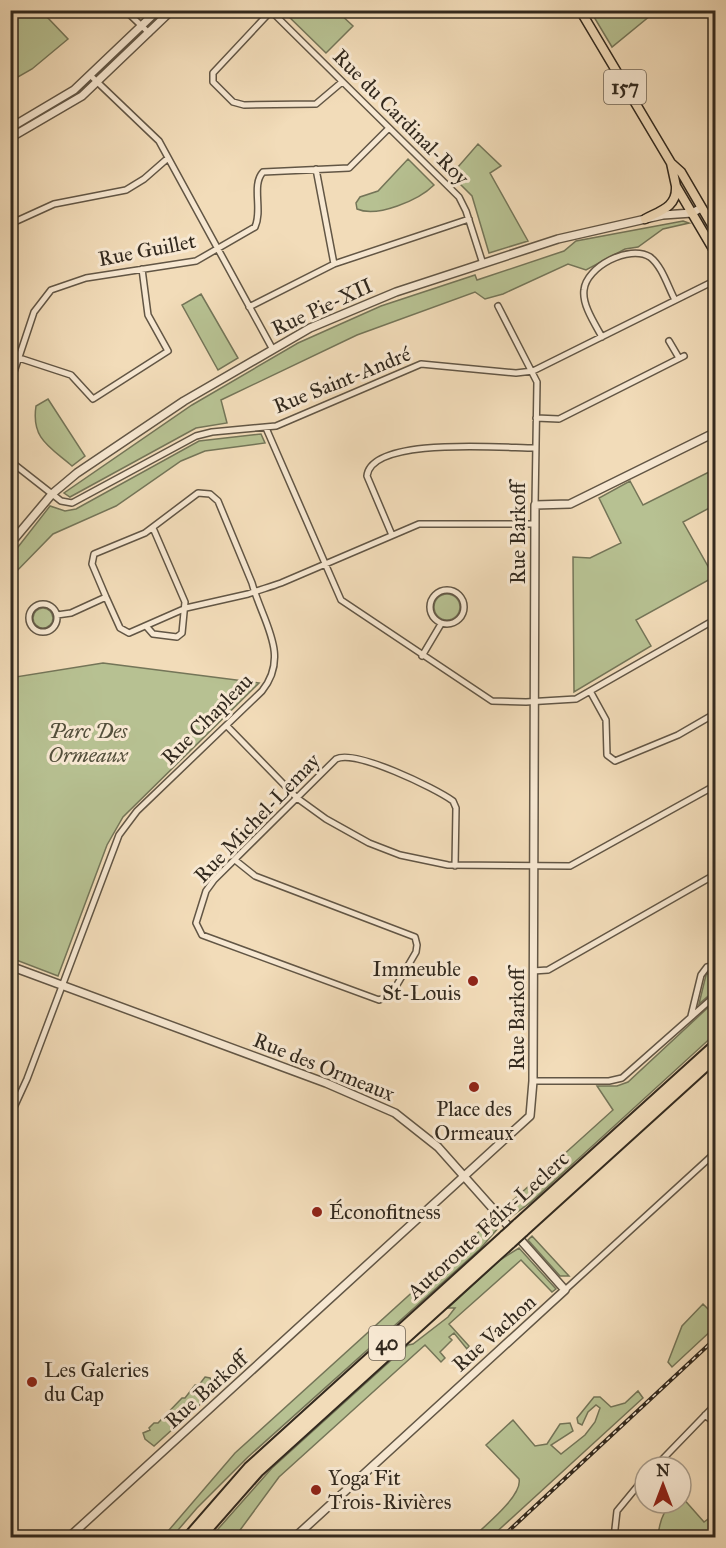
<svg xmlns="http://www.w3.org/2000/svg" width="726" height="1548" font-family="'IM FELL Great Primer',serif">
	<rect width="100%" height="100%" fill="#f2dcb9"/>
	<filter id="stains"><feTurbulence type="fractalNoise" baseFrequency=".00333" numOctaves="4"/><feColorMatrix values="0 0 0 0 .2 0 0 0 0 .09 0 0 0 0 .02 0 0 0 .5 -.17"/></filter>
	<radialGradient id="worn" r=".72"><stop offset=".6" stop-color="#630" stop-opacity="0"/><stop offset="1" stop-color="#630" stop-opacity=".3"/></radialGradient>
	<path fill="#b7c192" stroke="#747558" stroke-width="1.5" d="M11 10 56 11 48 18 68 39 32 69 11 81Z
		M283 11H337L353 26 326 53Z
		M602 11V10L656 11 612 47 594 17Z
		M478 144 501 166 490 173 528 241 489 253 472 196 451 175Z
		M408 159 434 185C419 200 377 218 357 209L356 203 360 197 378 191Z
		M683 221 689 223 663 229 638 247 625 249 586 270 568 264 503 294 485 299 475 292 357 335 221 400 227 423 196 428 70 497 64 493 192 405 298 343 381 306 475 275 477 280 564 251 576 241Z
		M201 294 238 358 218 370 182 305Z
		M48 399 85 456 72 466C50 447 31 439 36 406Z
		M261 434 265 443 205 451 181 461 116 506 53 534 11 577V556L50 506 65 511 76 509 199 441Z
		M715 469V505L683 522 714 577 636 620 651 646 574 692 573 557 590 558 621 543 599 498 630 481 643 505Z
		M434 607a13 13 0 1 1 26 0a13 13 0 1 1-26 0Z
		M33 618a10 10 0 1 1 20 0a10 10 0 1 1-20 0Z
		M103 663 259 683 123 817 107 845 58 976 11 958V665L16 677Z
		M715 969V990L699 1004 706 975Z
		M715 1001V1034L531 1202 508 1219 501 1211 613 1110 597 1086H617L628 1082Z
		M493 1219 500 1226 480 1249 248 1457 197 1508 172 1537H163L235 1453Z
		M532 1236 569 1276H560L528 1240Z
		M519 1248 556 1289 552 1292 521 1260 449 1324 469 1346 467 1349 454 1333 449 1337 452 1340 440 1352 445 1358 441 1362 425 1345 279 1477 235 1537H211L272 1468 408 1345 413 1344 448 1317 455 1308H448L500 1260Z
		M703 1304 709 1310 715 1304V1327L672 1367 668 1362 682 1326Z
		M205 1377 210 1378 217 1389 154 1446 145 1439 143 1433 150 1430 149 1428 154 1423H158L182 1398H185L195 1385H199Z
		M638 1391 643 1398 491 1537H473C485 1526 523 1495 519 1479L486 1445 513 1420 535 1446 547 1444 560 1424 570 1423 573 1431 551 1445 561 1454 585 1435 595 1422 600 1408 596 1405 588 1412 582 1425 578 1423 577 1418 594 1397H600L611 1407 625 1403Z
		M681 1496 704 1522 715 1514V1537H658C659 1524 662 1512 672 1503H681Z"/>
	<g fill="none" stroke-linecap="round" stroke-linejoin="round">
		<g stroke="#625645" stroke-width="8">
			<path id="minor" d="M125 10 149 33
				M270 10 459 197 466 211 483 264
				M706 10 716 23
				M271 11 213 73V82L233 102 244 105 316 104 342 82
				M583 16 591 10
				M91 76 159 141 272 348
				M316 169 334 264
				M10 224 54 204 126 190 144 179 168 158
				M498 306 537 382 535 505
				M249 307 334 264 469 219
				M602 337C595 324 582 305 584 290 586 267 629 244 650 257 662 266 668 287 675 300
				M669 341 679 358
				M10 355 71 375 93 399 168 351 148 315 142 269
				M10 384 34 312 51 290 86 278 196 261 255 227C263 210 251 185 263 172L349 168 389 128
				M536 418 559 419 684 356
				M266 428 341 600 492 701 526 702 576 699 716 619
				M10 461 61 501 72 503 196 436 212 432 276 426 421 364 516 373 533 371 716 280
				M392 535 367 476C371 436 504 448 535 448
				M430 607a17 17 0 1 1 34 0a17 17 0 1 1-34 0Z
				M29 618a14 14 0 1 1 28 0a14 14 0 1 1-28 0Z
				M57 615 71 613 106 597
				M146 626 153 634 177 637 182 633 185 602 153 528
				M422 656 441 624
				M590 691 606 720 607 755 615 761 678 735 716 713
				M227 726 297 798 326 819 369 843 400 855 448 865 570 866 716 785
				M235 860 255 876 415 937 417 945 416 952 391 995 379 1000 202 935 196 923 206 891 214 880 336 759C355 749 435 788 453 801L456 808 455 866
				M533 971 548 970 716 874
				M691 1016 701 975 707 967 716 965
				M533 1081H609L622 1078 716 995
				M10 1116 27 1079 119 835 137 811 262 691C291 655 262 621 252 583L218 501 210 494 198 493 145 533 94 554 92 564 106 597 120 628 129 633 186 608 248 594C259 590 270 587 281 583L419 524H535
				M565 1290 716 1152
				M705 1415 716 1424
				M655 1467 716 1404
				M614 1538 617 1511 645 1477"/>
		</g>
		<g stroke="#625645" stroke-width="10">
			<path id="tertiary" d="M10 128 74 90 158 10
				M10 138 82 96 172 10
				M10 544 52 494 77 473 184 401 310 328 396 292 558 239 663 215 692 213 701 208
				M10 966 326 1083 395 1113 438 1147 565 1290 294 1538
				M68 1538 530 1116 533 1081 535 505 570 504 716 432"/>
		</g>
		<g stroke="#32291e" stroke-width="11">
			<path id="primary" d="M580 10 671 163 681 172 716 232
				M671 163 676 186 716 254
				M645 219C660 211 677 207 676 187"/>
		</g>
		<g stroke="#32291e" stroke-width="14">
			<path id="motorway" d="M517 1225 716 1045
				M523 1231 716 1056
				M188 1538 249 1468 505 1236
				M199 1538 258 1471 511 1242"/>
		</g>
		<use href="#minor" stroke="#f7e8d2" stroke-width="5"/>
		<use href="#tertiary" stroke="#f7e8d2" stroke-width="7"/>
		<use href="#primary" stroke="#f2dcb9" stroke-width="8"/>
		<use href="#motorway" stroke="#f2dcb9" stroke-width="10"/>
		<g stroke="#32291e" stroke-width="4">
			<path id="rail" d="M501 1538 716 1338"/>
		</g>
		<use href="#rail" stroke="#f7e8d2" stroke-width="1.5" stroke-dasharray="4.5" stroke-linecap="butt"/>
		<g stroke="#32291e" stroke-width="14" stroke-linecap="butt">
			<path id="motorway-bridge" d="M505 1236 517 1225
				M511 1242 523 1231"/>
		</g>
		<use href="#motorway-bridge" stroke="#f2dcb9" stroke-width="10"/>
	</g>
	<g fill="#8f2418" stroke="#f7e8d2" stroke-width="2">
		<circle cx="473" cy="981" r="6"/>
		<circle cx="474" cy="1087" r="6"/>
		<circle cx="317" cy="1212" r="6"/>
		<circle cx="32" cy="1382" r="6"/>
		<circle cx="316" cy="1490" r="6"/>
	</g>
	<g text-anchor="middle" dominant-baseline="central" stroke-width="6" stroke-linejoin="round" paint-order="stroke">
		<g fill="#f7e8d2" stroke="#6d6254" stroke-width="1.5">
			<rect x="604" y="70" width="42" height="34" rx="4.5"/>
			<rect x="369" y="1326" width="36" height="34" rx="4.5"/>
		</g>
		<g font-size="20" font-weight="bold" fill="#32291e">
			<text x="625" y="87">157</text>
			<text x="387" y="1343">40</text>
		</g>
		<g font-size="21" fill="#32291e" stroke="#f7e8d2">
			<text transform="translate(401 117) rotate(45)">Rue du Cardinal-Roy</text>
			<text transform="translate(147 250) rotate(-11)">Rue Guillet</text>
			<text transform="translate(322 307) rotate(-25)">Rue Pie-XII</text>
			<text transform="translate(342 380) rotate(-22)">Rue Saint-André</text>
			<text transform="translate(518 533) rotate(-90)">Rue Barkoff</text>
			<text transform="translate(207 719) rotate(-45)">Rue Chapleau</text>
			<text transform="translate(257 818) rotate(-46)">Rue Michel-Lemay</text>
			<text transform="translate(517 1019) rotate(-90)">Rue Barkoff</text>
			<text transform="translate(324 1067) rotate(22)">Rue des Ormeaux</text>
			<text transform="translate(488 1225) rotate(-42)">Autoroute Félix-Leclerc</text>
			<text transform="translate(494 1333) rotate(-42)">Rue Vachon</text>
			<text transform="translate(206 1390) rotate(-42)">Rue Barkoff</text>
		</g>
		<g font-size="21" font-style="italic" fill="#534f3b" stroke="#f7e8d2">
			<text x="88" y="731">Parc Des<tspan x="88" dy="24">Ormeaux</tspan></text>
		</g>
		<g font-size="21" fill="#32291e" stroke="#f7e8d2" text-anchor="start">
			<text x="461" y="969" text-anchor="end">Immeuble<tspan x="461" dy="24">St-Louis</tspan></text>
			<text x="474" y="1109" text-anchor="middle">Place des<tspan x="474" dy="24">Ormeaux</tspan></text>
			<text x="329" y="1212">Éconofitness</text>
			<text x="44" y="1370">Les Galeries<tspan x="44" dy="24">du Cap</tspan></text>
			<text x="328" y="1478">Yoga Fit<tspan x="328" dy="24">Trois-Rivières</tspan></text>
		</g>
	</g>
	<rect width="726" height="1548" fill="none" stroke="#f2dcb9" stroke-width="36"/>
	<rect x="12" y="12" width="702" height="1524" fill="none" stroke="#32291e" stroke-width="3"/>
	<rect x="18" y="18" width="690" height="1512" fill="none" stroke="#32291e" stroke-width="1.5"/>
	<g transform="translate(663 1485)"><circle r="28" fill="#f7e8d2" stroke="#a89c8a" stroke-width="1.5"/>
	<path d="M0-4.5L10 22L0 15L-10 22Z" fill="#8f2418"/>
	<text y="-9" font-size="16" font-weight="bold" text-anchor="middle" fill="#32291e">N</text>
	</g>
	<rect width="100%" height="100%" filter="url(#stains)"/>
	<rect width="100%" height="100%" fill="url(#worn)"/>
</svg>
